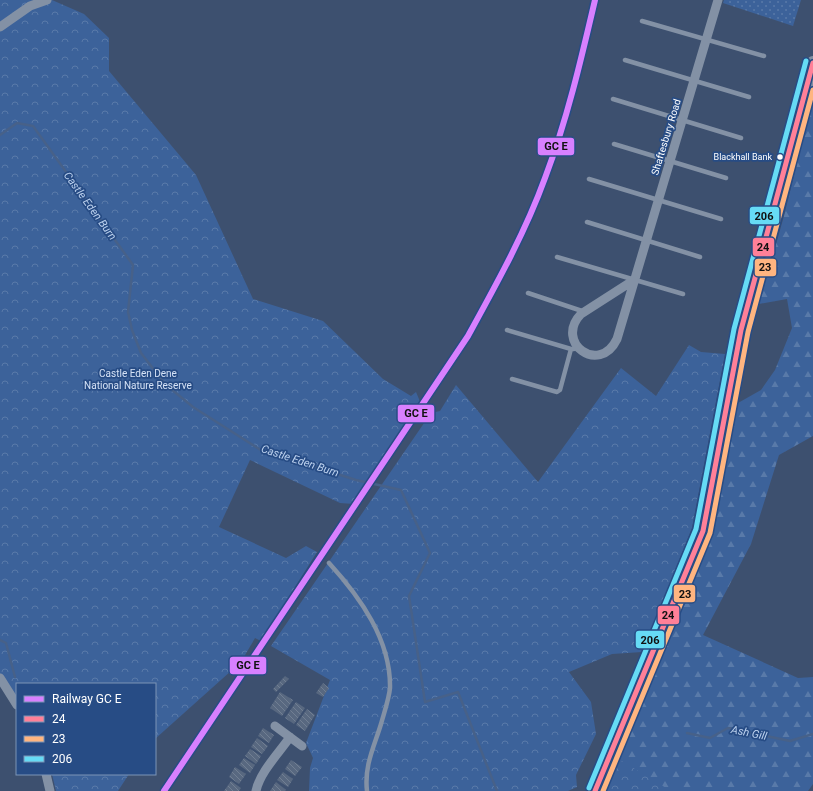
<svg xmlns="http://www.w3.org/2000/svg" width="813" height="791" font-family="Roboto,sans-serif">
	<defs>
		<pattern id="grass-dots" width="8" height="8" patternUnits="userSpaceOnUse"><rect width="8" height="8" fill="#3c629a"/><path d="M2 2h.1M6 6h.1" fill="none" stroke="#597aa9" stroke-width="1.8" stroke-linecap="round"/></pattern>
		<pattern id="forest-firs" width="22" height="20" patternUnits="userSpaceOnUse"><rect width="22" height="20" fill="#3c629a"/><path d="M5 1l3.5 6h-7zM16 11l3.5 6h-7z" fill="#597aa9"/></pattern>
		<pattern id="park-crowns" width="20" height="18" patternUnits="userSpaceOnUse"><rect width="20" height="18" fill="#3c629a"/><path d="M2 6a3 3 0 1 1 6 0M12 15a3 3 0 1 1 6 0" fill="none" stroke="#597aa9"/></pattern>
		<pattern id="building-back-hatch" width="6" height="6" patternUnits="userSpaceOnUse"><rect width="6" height="6" fill="#586880"/><path d="M-1 5l2 2M0 0l6 6M5-1l2 2" fill="none" stroke="#717f93"/></pattern>
	</defs>
	<rect width="100%" height="100%" fill="#3d506f"/>
	<path fill="url(#grass-dots)" d="M724 0H801L793 26 723 3Z"/>
	<path fill="url(#forest-firs)" d="M813 98V436L779 455 751 544 703 635 798 678 813 677V784L808 791H600L617 758 658 656 704 555 718 501 738 403 761 390 775 370 792 328 787 299 759 304 784 216Z"/>
	<path fill="url(#park-crowns)" d="M0 0H52L84 14 109 38V71L196 175 253 299 323 321 383 379 411 396 416 392 421 404 354 504 340 503 250 460 219 527 286 558 306 546 317 552 261 641 255 638 241 662 155 739V684H17V705L0 678Z
		M689 345 701 352 725 354 692 528 642 652 612 654 569 672 591 702 596 734 576 775 577 787 568 791H309L310 768 313 758 306 743 330 680 271 646 431 413 440 411 456 385 538 482 621 368 656 396Z
		M617 758 671 791H600Z
		M52 774H129L118 791H56Z"/>
	<g fill="none" stroke-linecap="round" stroke-linejoin="round">
		<path stroke="#476189" stroke-width="2.5" d="M0 135 17 123 33 126 133 265 128 312 132 330 141 353 165 384 193 407 259 449 356 480 401 490 430 553 409 596 425 702 458 692 497 791
			M0 640 6 643 15 677
			M687 733 710 738 728 728 790 741 813 734"/>
	</g>
	<path fill="url(#building-back-hatch)" d="M285 676 289 679 276 692 273 689Z
		M323 683 329 688 323 697 316 693Z
		M280 692 293 700 282 716 270 708Z
		M296 702 305 708 294 724 285 718Z
		M307 709 315 715 305 731 296 725Z
		M263 728 274 735 269 743 258 736Z
		M257 738 268 746 262 754 251 747Z
		M250 749 261 756 256 764 245 756Z
		M244 758 255 765 250 773 239 765Z
		M291 760 302 767 295 776 285 769Z
		M235 767 246 774 239 784 229 777Z
		M283 772 293 779 288 787 277 780Z
		M231 781 241 788 239 791H224Z
		M276 782 286 790 285 791H270Z"/>
	<g fill="none" stroke-linecap="round" stroke-linejoin="round">
		<path stroke="#8391a5" stroke-width="4.5" d="M642 21 764 56
			M625 60 749 97
			M613 99 741 138
			M614 144 726 178
			M589 179 721 219
			M587 222 700 257
			M557 257 683 294
			M528 293 585 312
			M507 330 571 349H574
			M512 379 557 392 560 390 571 349
			M329 563C360 597 391 640 390 688 389 699 384 713 381 724 374 747 364 766 367 791"/>
		<path stroke="#8391a5" stroke-width="9" d="M0 27 30 6 47 0
			M634 280 581 314C554 342 599 376 617 339L718 0
			M0 678 17 705
			M275 726 302 746
			M46 774 50 791
			M256 791C260 772 279 753 290 737"/>
		<path stroke="#818fa2" stroke-width="14" d="M595 791 703 531 730 382 741 330 813 63"/>
		<g stroke="#274c85" stroke-width="8">
			<path id="bus-1" d="M595 791 703 531 741 330 813 63"/>
		</g>
		<g stroke="#274c85" stroke-width="8">
			<path id="bus-2" d="M603 791 710 533 748 332 813 90"/>
		</g>
		<g stroke="#274c85" stroke-width="8">
			<path id="bus-3" d="M589 788 696 529 734 329 806 61"/>
		</g>
		<use href="#bus-1" stroke="#ff8098" stroke-width="5"/>
		<use href="#bus-2" stroke="#ffb580" stroke-width="5"/>
		<use href="#bus-3" stroke="#66dbf5" stroke-width="5"/>
		<g stroke="#274c85" stroke-width="9">
			<path id="rail-1" d="M164 791 468 336C496 285 525 233 545 178 567 120 581 60 595 0"/>
		</g>
		<use href="#rail-1" stroke="#d880ff" stroke-width="6"/>
	</g>
	<circle fill="#fff" stroke="#274c85" stroke-width="1.5" cx="780" cy="157" r="3.5"/>
	<g text-anchor="middle" dominant-baseline="central" stroke-width="3.5" stroke-linejoin="round" paint-order="stroke">
		<g font-size="9" fill="#fff" stroke="#274c85" text-anchor="end">
			<text x="772" y="157">Blackhall Bank</text>
		</g>
		<g font-size="10" fill="#fff" stroke="#274c85">
			<text transform="translate(666 137) rotate(-73)">Shaftesbury Road</text>
		</g>
		<g font-size="10" fill="#d5e2f6" stroke="#274c85">
			<text x="138" y="373">Castle Eden Dene<tspan x="138" dy="12">National Nature Reserve</tspan></text>
		</g>
		<g font-size="11" font-style="italic" fill="#bdd2ef" stroke="#274c85">
			<text transform="translate(90 206) rotate(54)">Castle Eden Burn</text>
			<text transform="translate(300 461) rotate(18)">Castle Eden Burn</text>
			<text transform="translate(749 733) rotate(11)">Ash Gill</text>
		</g>
	</g>
	<g stroke="#274c85" stroke-width="1.5">
		<rect x="537" y="137" width="38" height="19" rx="4" fill="#d880ff"/>
		<rect x="749" y="206" width="31" height="19" rx="4" fill="#66dbf5"/>
		<rect x="752" y="237" width="23" height="20" rx="4" fill="#ff8098"/>
		<rect x="754" y="258" width="23" height="19" rx="4" fill="#ffb580"/>
		<rect x="397" y="404" width="38" height="19" rx="4" fill="#d880ff"/>
		<rect x="673" y="584" width="23" height="19" rx="4" fill="#ffb580"/>
		<rect x="657" y="605" width="23" height="20" rx="4" fill="#ff8098"/>
		<rect x="635" y="630" width="30" height="19" rx="4" fill="#66dbf5"/>
		<rect x="229" y="656" width="38" height="19" rx="4" fill="#d880ff"/>
	</g>
	<g font-size="11" text-anchor="middle" font-weight="bold" fill="#111">
		<text x="556" y="150">GC E</text>
		<text x="764" y="220">206</text>
		<text x="763" y="251">24</text>
		<text x="765" y="271">23</text>
		<text x="416" y="417">GC E</text>
		<text x="685" y="598">23</text>
		<text x="668" y="619">24</text>
		<text x="650" y="644">206</text>
		<text x="248" y="669">GC E</text>
	</g>
	<rect x="16" y="683" width="140" height="92" fill="#274c85" stroke="#7d94b6"/>
	<rect x="24" y="696" width="20" height="6" fill="#d880ff" stroke="#7d94b6"/>
	<text x="52" y="703" font-size="12" fill="#ffffff">Railway GC E</text>
	<rect x="24" y="716" width="20" height="6" fill="#ff8098" stroke="#7d94b6"/>
	<text x="52" y="723" font-size="12" fill="#ffffff">24</text>
	<rect x="24" y="736" width="20" height="6" fill="#ffb580" stroke="#7d94b6"/>
	<text x="52" y="743" font-size="12" fill="#ffffff">23</text>
	<rect x="24" y="756" width="20" height="6" fill="#66dbf5" stroke="#7d94b6"/>
	<text x="52" y="763" font-size="12" fill="#ffffff">206</text>
</svg>
